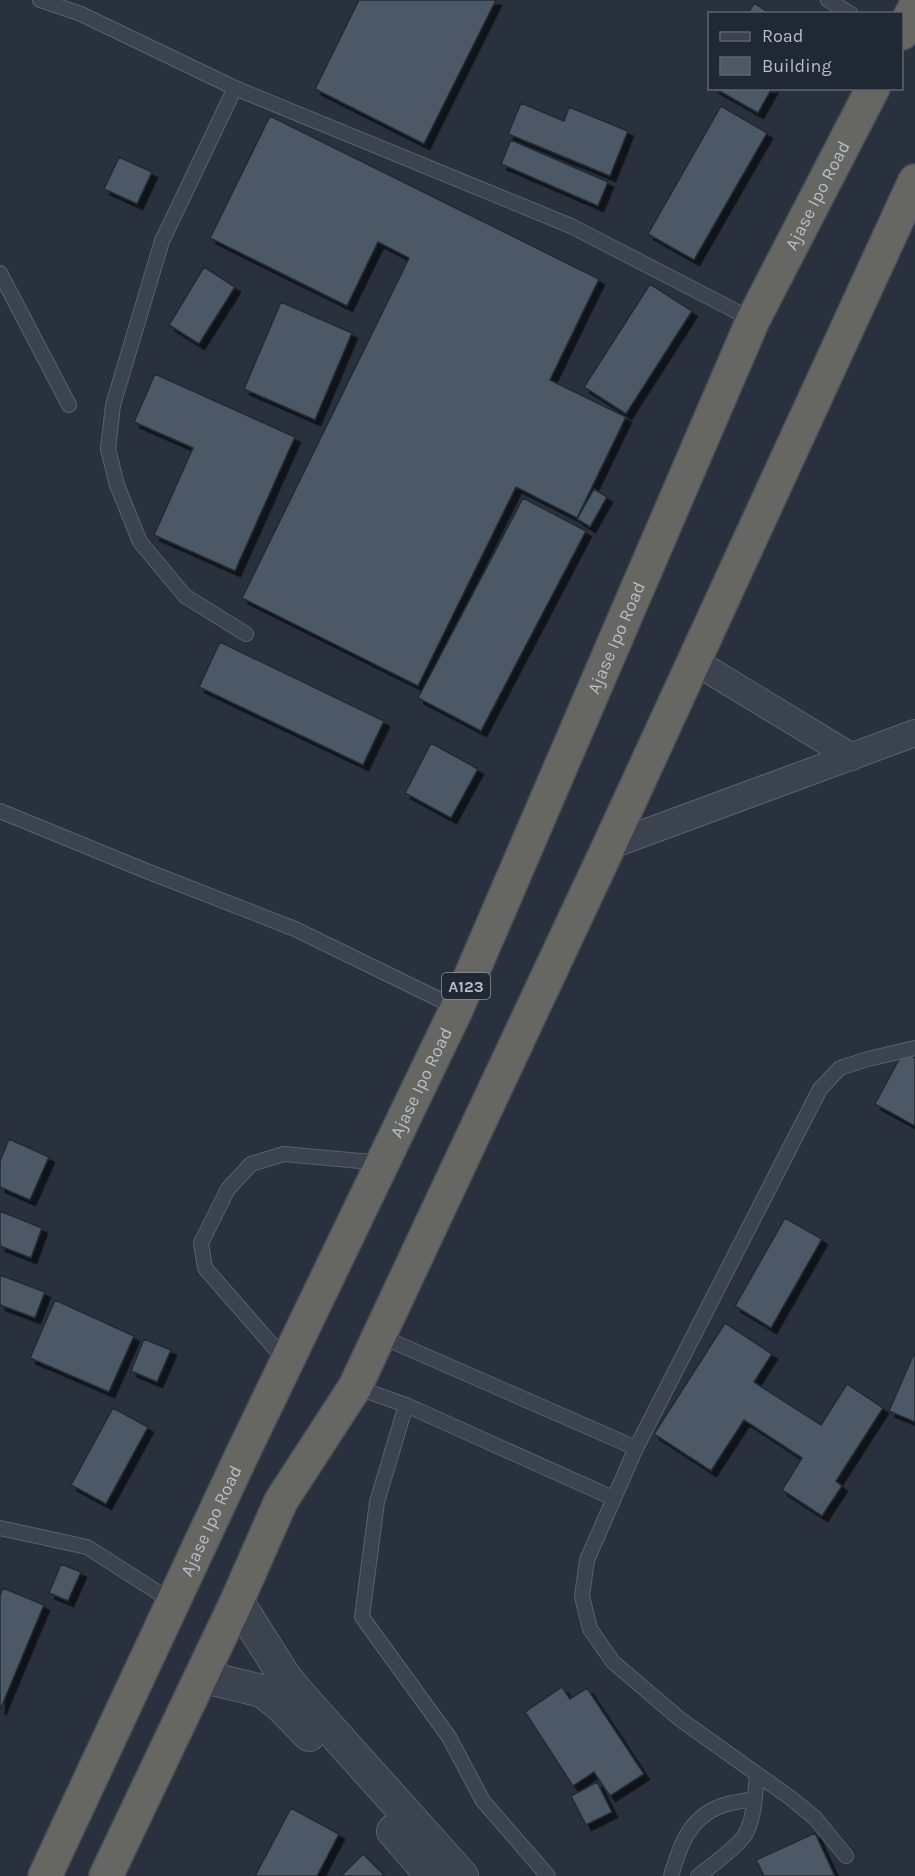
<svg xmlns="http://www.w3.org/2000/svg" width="915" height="1876" font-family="Karla,sans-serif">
	<defs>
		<filter id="shadow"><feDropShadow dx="5.5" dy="5.5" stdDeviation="0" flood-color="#0009"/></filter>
	</defs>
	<rect width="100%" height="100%" fill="#28313d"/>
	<path fill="#4e5866" stroke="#222a35" stroke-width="1.5" filter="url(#shadow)" d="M359 0H496L424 144 315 89Z
		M754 3 771 14H748Z
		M714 88H772L758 113Z
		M521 103 564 121 569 107 628 131 610 176 508 134Z
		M721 106 767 133 694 260 648 234Z
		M270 116 599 279 550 380 626 417 577 518 516 487 418 686 242 598 409 258 378 242 347 306 210 238Z
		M511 140 608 182 598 206 501 164Z
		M119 157 152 172 137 204 104 189Z
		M204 267 235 287 199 344 169 325Z
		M650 284 692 311 626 414 584 387Z
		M281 302 352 333 315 420 244 389Z
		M155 374 295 437 235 571 154 535 193 448 134 422Z
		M594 489 607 497 590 527 577 519Z
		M523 498 586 531 481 731 418 698Z
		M220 642 384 721 363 765 199 687Z
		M431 743 478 769 451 818 405 793Z
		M903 1052 915 1058V1126L875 1104Z
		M9 1139 49 1157 30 1200 0 1187V1161Z
		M0 1211 42 1228 31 1258 0 1246Z
		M785 1218 822 1239 771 1328 735 1306Z
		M0 1275 45 1292 35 1318 0 1305Z
		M55 1300 134 1336 109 1392 30 1358Z
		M725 1323 772 1354 754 1382 821 1425 847 1384 883 1408 836 1481 842 1486 822 1516 782 1490 802 1458 744 1420 711 1471 654 1434Z
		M144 1339 171 1350 157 1382 131 1371Z
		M915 1351V1422L889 1411Z
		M113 1408 148 1427 106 1504 71 1485Z
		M61 1564 81 1572 68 1601 49 1593Z
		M3 1588 44 1605 0 1710V1595Z
		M562 1687 570 1699 587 1688 644 1774 610 1796 594 1772 573 1786 525 1712Z
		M597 1782 612 1812 586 1825 571 1796Z
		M291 1808 339 1834 317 1876H255Z
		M815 1833 835 1876H764L756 1860Z
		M363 1854 385 1876H341Z"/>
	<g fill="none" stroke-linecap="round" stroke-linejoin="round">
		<g stroke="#59616b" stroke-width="16">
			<path id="service" d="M40 0 81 14 235 88 571 226 753 320
				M828 0 851 14
				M235 88 162 241 113 405 108 449 117 485 140 542 185 596 246 634
				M0 273 69 405
				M0 811 144 870 295 929 457 1008
				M380 1336 636 1448
				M286 1361 205 1268 201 1243 228 1189 251 1164 284 1154 382 1163
				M355 1387 406 1405 613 1498
				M406 1405 377 1502 362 1617 449 1737 483 1801 548 1876
				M0 1528 87 1547 173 1602
				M846 1856 815 1818 792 1799 681 1720 613 1662 590 1629 582 1596 587 1560 636 1448 820 1089 840 1068 868 1059 915 1048
				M671 1876C680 1845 689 1818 721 1806 731 1802 744 1801 754 1799
				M698 1876C711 1866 736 1848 745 1835 755 1817 755 1794 757 1775"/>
		</g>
		<g stroke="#59616b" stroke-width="28">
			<path id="minor" d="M694 661 852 757
				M609 846 915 733"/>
		</g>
		<g stroke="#59616b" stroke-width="34">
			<path id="tertiary" d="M237 1601 283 1674 299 1694 462 1876
				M200 1676 262 1691 280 1705 309 1735
				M393 1831 432 1876"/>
		</g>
		<g stroke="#464e58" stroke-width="36">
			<g id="trunk">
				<path d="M902 33 915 7"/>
				<path id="s1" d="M45 1876 240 1459 457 1008 753 320 873 88"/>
				<path d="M106 1876 237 1601 281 1501 355 1387 609 846 915 181"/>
			</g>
		</g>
		<use href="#service" stroke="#3b434e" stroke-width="14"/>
		<use href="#minor" stroke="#3b434e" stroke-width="26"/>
		<use href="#tertiary" stroke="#3b434e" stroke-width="32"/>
		<use href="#trunk" stroke="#666663" stroke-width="33"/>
	</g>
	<g text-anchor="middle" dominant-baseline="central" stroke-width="4.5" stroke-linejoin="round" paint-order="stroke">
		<rect fill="#202833" stroke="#8a919b" stroke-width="1.5" x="442" y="973" width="48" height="26" rx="4.5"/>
		<g font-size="16" font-weight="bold" fill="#b8bec8">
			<text x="466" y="986">A123</text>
		</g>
		<g font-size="18" fill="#b8bec8" stroke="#202833">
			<text stroke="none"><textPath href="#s1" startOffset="1850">Ajase Ipo Road</textPath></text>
			<text stroke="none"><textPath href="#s1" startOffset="1364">Ajase Ipo Road</textPath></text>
			<text stroke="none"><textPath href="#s1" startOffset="878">Ajase Ipo Road</textPath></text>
			<text stroke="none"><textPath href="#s1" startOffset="392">Ajase Ipo Road</textPath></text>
		</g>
	</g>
	<rect x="708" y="12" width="195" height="78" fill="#202833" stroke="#5d646f" stroke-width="1.5"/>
	<rect x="720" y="32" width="30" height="9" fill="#3b434e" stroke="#5d646f" stroke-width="1.5"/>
	<text x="762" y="42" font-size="18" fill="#b8bec8">Road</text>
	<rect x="720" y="57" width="30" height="18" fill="#4e5866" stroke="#5d646f" stroke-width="1.5"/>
	<text x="762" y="72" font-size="18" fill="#b8bec8">Building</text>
</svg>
